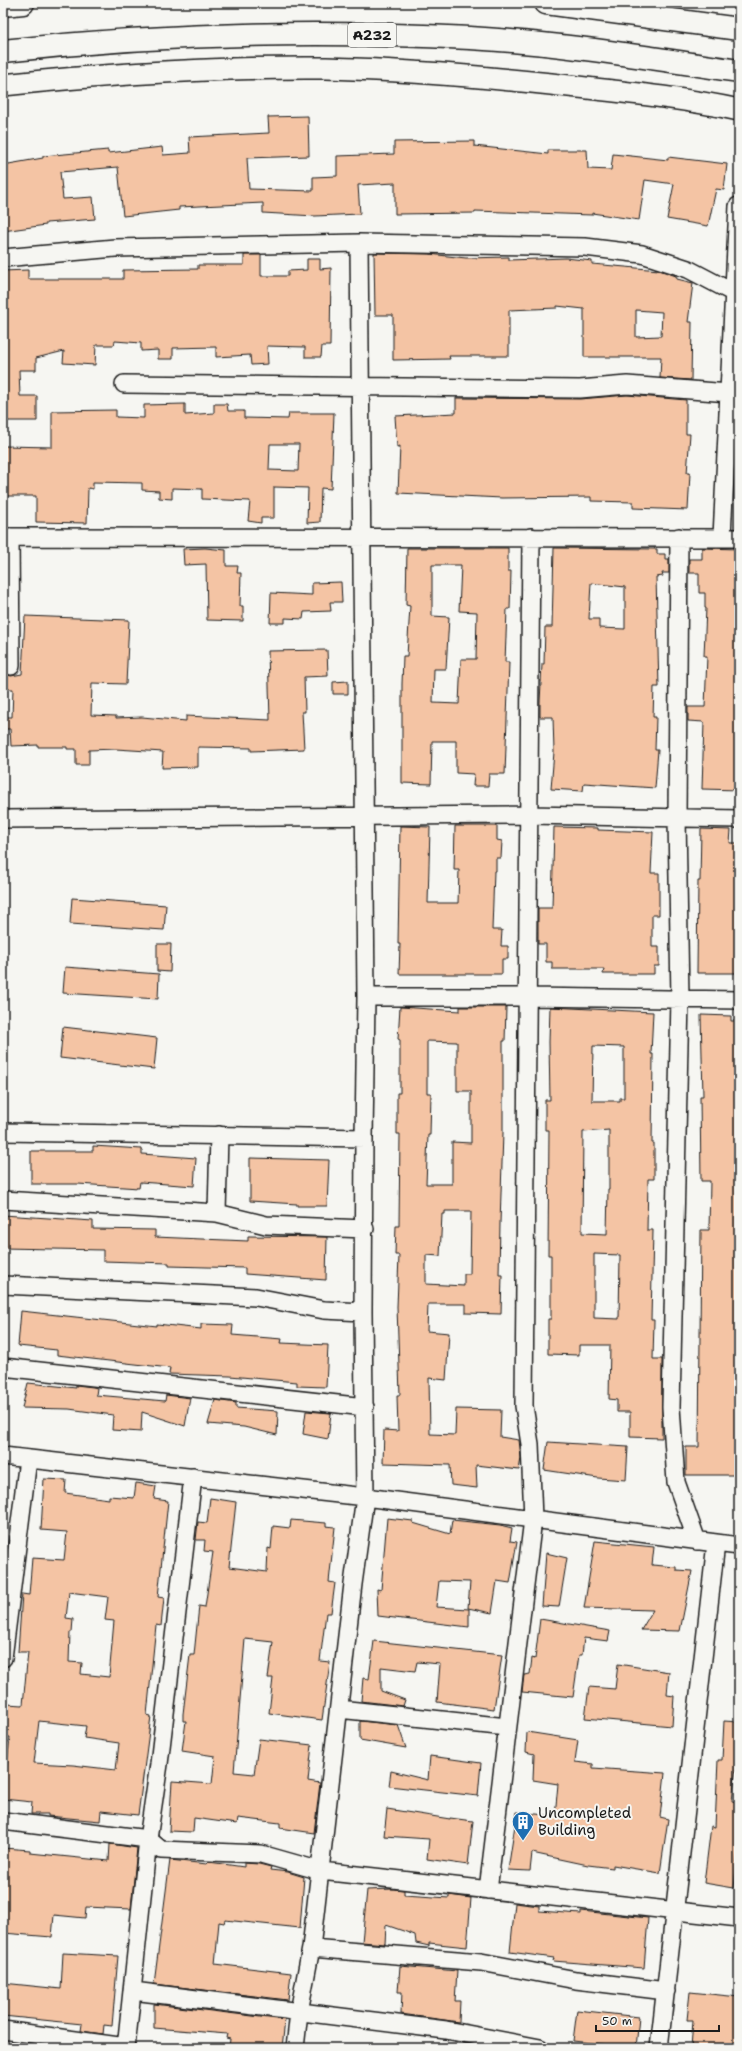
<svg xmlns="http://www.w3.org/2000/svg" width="742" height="2051" font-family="'Shantell Sans',sans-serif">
	<rect width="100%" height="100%" fill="#f6f6f2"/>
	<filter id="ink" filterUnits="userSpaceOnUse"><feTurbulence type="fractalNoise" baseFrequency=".025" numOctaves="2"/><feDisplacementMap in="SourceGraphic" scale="8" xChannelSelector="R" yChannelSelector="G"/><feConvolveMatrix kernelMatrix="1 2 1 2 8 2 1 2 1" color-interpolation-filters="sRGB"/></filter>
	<g filter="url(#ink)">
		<path fill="#f4c4a4" stroke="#1c1c1c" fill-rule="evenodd" d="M308 116 309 156 247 158 249 189 313 191V177L337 176V156L394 154V142L474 141V146L548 154V150H587L588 169 611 170 613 154 668 160V157L727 164 724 190 716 189 708 226 667 219 674 184 645 180 639 220 592 213V215L475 211V213L395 214V183L358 185 360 214 315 216 263 213V203L179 207V210L123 216 118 167 60 172 63 199 93 197 95 219 46 223V225L3 231V165L43 158V156L108 150V153L162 147 163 155 190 153 189 137 269 133 268 117Z
			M374 253 429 254 466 258 509 257V260L566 258 592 261V264L659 270 676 276 677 279 693 283 688 322H692L691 380 660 378 661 357H584V309L557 306V308L509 310V356H449L450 359 393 360V315H375ZM636 310 662 312 661 336 636 337Z
			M244 255H261V276H288V271L307 270V259H320V269L331 268 330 346H322L321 357H305V347L267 346 268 364 251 365 250 355 216 357V347L173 348V359H158V350L141 351V343L115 341 114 345H96L95 365 63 363 64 351 36 358V370H19L20 396H37V421H5V374H3V271L28 270V279H123V270L198 269V265H244Z
			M627 395 686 400V434H690L687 473H690L688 510 633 508V502L591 501V497L502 498 398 493 400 446 397 447 395 416 456 413V398L580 399Z
			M185 404V415L214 413V404H227L228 411H244V418L288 419 289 413H334L331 489 321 488 320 522 307 523 308 488 274 487V518H261V523L248 521 250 501 202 499V489L172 488V499L159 498V491L142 490V483L93 482V489L88 488 87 523 36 522V496H3L4 446 52 447V411L116 410V417L144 418V405ZM270 444H299L298 471 269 470Z
			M205 548 226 550V566H238L237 573H241L240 606H243V621L207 620 206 564 184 565 183 549Z
			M407 548H508V571H511L510 609H507L506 636 505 662H509L505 774H489L488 786H473L474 774 456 773V741H432L431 784 402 783V684L403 656H407L410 606 406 605ZM432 565H461L459 611 477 612 476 659H461L459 704 433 703 434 669H446L449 617 432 616Z
			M554 548 657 549V554H665V559H669V573H662L663 576 656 577 659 687H654L653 717H656L655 750H658L655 788 584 783 583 791 551 789 554 752 553 717H540V702L542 664H544L545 627H552ZM591 583 625 587V629L599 628V619H589Z
			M702 548 739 549V605H737L736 634H739V790L702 789 704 722 688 721V707H705L707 656H704L706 608H705V593H699V573H689V559H702Z
			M341 582 342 602H330L331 611 304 612 303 619 285 618V623H270L271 593 312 595V583Z
			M25 616 129 620 126 684 92 683 91 715 116 716V718L142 717 186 721V716L270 720 268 651 327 650 328 676 304 677 305 712H302L304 749 251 751V748L198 747V767L162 768 163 752 116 749 89 750V765H76V749H67V747H38V745L11 746 10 729H3V717H12L13 689H3V673L11 676 22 674Z
			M348 681V694H333V682Z
			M400 826 430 827 428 903H458L459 870H454L455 826H497V840L502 841 501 858H496V871H494L492 930H502L501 946H508V959H502V974H399L400 944H398Z
			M554 827 598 828V830L653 832 651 873H659V915H652V947H659V966H654V974H603L604 969H552V962H546V944H538V908H552Z
			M701 829 731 830 730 843H739V973H697L698 881H700Z
			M72 898 166 905 164 930 70 924Z
			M157 944H171L170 972 157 971Z
			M65 967 159 974 158 999 63 993Z
			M400 1007 460 1011V1007H506L505 1041H503V1133L500 1223 499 1275H502L501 1314 466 1313V1304H428L427 1331 449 1333 446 1380 429 1378 430 1434 455 1435 456 1409 501 1410 500 1437 519 1440 521 1458 519 1470 476 1465 477 1488 451 1485 450 1465 383 1463 384 1430 398 1431 397 1395H400L397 1307 399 1255H395L396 1226H399L400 1134H397V1093H400V1040L398 1039ZM427 1041 457 1042V1091H471V1143L452 1142V1184H426L428 1135H430L431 1093H427ZM445 1211H471L470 1274H464V1286L426 1284V1255L440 1256 442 1214H445Z
			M550 1007 653 1012 651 1054H653L652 1143H654V1179H648L647 1230H653L651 1320H654L653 1359H662V1438L630 1437V1412H617V1400L609 1399 610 1345H579V1355L548 1354V1319H551V1255H548L549 1130H545V1100H550L549 1042ZM593 1046 624 1047V1098H620V1101H592ZM609 1130V1189H608L607 1234 582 1233 583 1132ZM594 1254 620 1255 619 1319 594 1318Z
			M701 1015 731 1016V1021H739V1475H686V1447H699L701 1230H709L710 1181H701L700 1096H703Z
			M63 1027 157 1038 154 1069 60 1058Z
			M93 1146 142 1149V1154L196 1158 194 1186 140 1182 139 1188 78 1184H31V1151H93Z
			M250 1158 329 1160 327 1206H297V1204L250 1201Z
			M3 1215 93 1221V1229L155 1230V1237L248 1241V1236L327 1237 326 1280 245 1274V1268L169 1266V1263L103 1261V1250L3 1248Z
			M21 1311 157 1326V1324L201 1329V1324L233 1325 232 1335 282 1339 281 1343 328 1345 326 1387 297 1386V1382L230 1376 169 1374 170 1368 57 1355V1350L18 1346Z
			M28 1383 76 1388V1385L93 1387 97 1388 96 1395 165 1401 166 1395 190 1398 185 1426 142 1412 141 1432 112 1430 113 1415 69 1409 22 1408Z
			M215 1400 236 1403V1408L278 1411 277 1435 244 1427 208 1424Z
			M306 1411 331 1413 328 1439 303 1434Z
			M548 1442 628 1447 626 1480 598 1478 544 1470Z
			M44 1479 66 1480 65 1493 109 1499V1496L134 1498 136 1483 156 1486 154 1499 168 1501 158 1597 164 1598 161 1626 156 1625 147 1715 151 1716 138 1815 101 1811 100 1821 48 1816V1814H31L32 1802 3 1799 10 1737H6L7 1704 23 1705 28 1652H18L22 1594 29 1595 32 1558 64 1560 67 1532 41 1530ZM69 1592 108 1597 105 1620 114 1621 109 1677 81 1674 82 1663 69 1662 70 1632H72L73 1619 66 1618ZM39 1721 86 1726 84 1738 119 1743 116 1770 73 1765 34 1763Z
			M210 1498 236 1502 229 1567 267 1572 268 1548 271 1549 273 1526 290 1528 291 1520 326 1523V1526L335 1527 329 1582 335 1583 331 1613H326L320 1661 330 1662 322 1720 269 1713 273 1678H268L273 1642 245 1639 234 1772 254 1774 259 1739 312 1745 308 1781 320 1783 314 1833 280 1828V1823L238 1818 237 1824 194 1818 193 1832 169 1831 172 1781 212 1784 215 1756 182 1751 186 1721H183V1714L190 1655H194L199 1606 205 1607 213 1552 204 1551 205 1540H196L198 1522 207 1523Z
			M387 1518 413 1521V1523L450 1534 452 1520 500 1525 512 1528 510 1541 517 1542 510 1583 497 1581 492 1613 468 1608 470 1582 439 1581 436 1607 469 1609V1627L378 1616 377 1589 381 1590Z
			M595 1541 654 1547 652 1565 676 1567V1570L692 1571 680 1631 641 1630 653 1610 584 1608Z
			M546 1553 567 1558 559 1607 542 1606Z
			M540 1619 610 1631 608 1641 584 1638 582 1655H579L573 1697 522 1692 524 1675 530 1674 532 1658 535 1659Z
			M374 1641 502 1655 494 1709 437 1702 440 1664 417 1662 415 1671 381 1667V1691L405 1700 403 1706 361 1701 363 1678 369 1679Z
			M618 1664 669 1672 667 1695 674 1696 672 1726 585 1718 589 1687 615 1689Z
			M360 1721 398 1725 406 1748 360 1740Z
			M724 1721 739 1722V1741L732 1801 739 1802V1839L734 1888 704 1883 711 1826 715 1827 718 1760H722Z
			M527 1732 578 1740 575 1762 593 1764V1768L665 1773 660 1817 668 1819 660 1873 613 1865V1868L588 1865 532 1853 530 1871 508 1870 517 1812 555 1816 558 1784 533 1780 534 1754 526 1752Z
			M430 1756 481 1763 478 1796 389 1786 391 1771 428 1780Z
			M387 1809 450 1819V1818L473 1821 468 1865 427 1859 429 1839 384 1836Z
			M110 1844 137 1848 131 1909 86 1907 85 1918 54 1915 52 1937 3 1933V1848L30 1850V1853L109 1861Z
			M170 1860 207 1864 209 1862 244 1867V1863L259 1864 271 1867 270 1870 288 1872 304 1877 300 1928 225 1920 224 1923 219 1922 215 1964 291 1973 288 2000 154 1984Z
			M393 1889 404 1890V1895L449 1898V1895L471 1898 467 1947 429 1943V1946L416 1943 415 1935 386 1925 385 1944 362 1942 367 1890Z
			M515 1903 539 1906V1911L581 1914V1911L648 1918 644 1968 553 1961 554 1958 510 1952Z
			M63 1953 118 1956 112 2026 104 2025 103 2034 81 2031 82 2024 3 2016V1983L61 1989Z
			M400 1966 457 1971 455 2001H460L459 2022 401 2014 402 1992H398Z
			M690 1992 739 1997V2048H691L693 2020H687Z
			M154 2004 285 2020 282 2048H229L230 2039 226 2038 227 2034 154 2028Z
			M577 2010 639 2017 636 2048 573 2041Z"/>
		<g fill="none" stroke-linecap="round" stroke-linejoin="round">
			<g stroke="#1c1c1c" stroke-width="20">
				<path id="minor" d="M359 243 366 997 364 1138
					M3 258 115 248 359 243 585 247 642 254 688 269 734 293
					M124 384 580 389 627 385 729 393
					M3 537 739 538
					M10 537 11 666
					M679 537 677 818 680 999 671 1407 676 1482 697 1541
					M722 537 738 206
					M3 819 529 815 739 819
					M366 997H529L739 1000
					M3 1132 364 1138 363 1312 365 1497 353 1584 311 1948 299 2012 295 2048
					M219 1135 217 1213 266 1225 365 1229
					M3 1200 217 1213
					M3 1285 256 1297 324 1310 363 1312
					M3 1367 365 1407
					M3 1456 365 1497 739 1546
					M3 1658 28 1459
					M339 1709 507 1727
					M3 1821 148 1839 161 1850 261 1854 321 1871 739 1918
					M488 1890 533 1519 530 1444 524 1406 531 537
					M311 1948 481 1962 576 1980 666 1991
					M133 1991 446 2030 540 2048
					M3 2030 126 2047
					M126 2048 148 1839 159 1764 193 1477
					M659 2048 716 1543"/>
			</g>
			<g stroke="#1c1c1c" stroke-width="24">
				<path id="major" d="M3 85C110 74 218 67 326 68 401 70 476 76 551 84 612 91 679 97 739 110"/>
			</g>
			<g stroke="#1c1c1c" stroke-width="25">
				<path id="highway" d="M546 3 739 29
					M3 5 23 3
					M3 51C158 34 314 30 470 38 560 43 650 58 739 71"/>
			</g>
			<use href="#minor" stroke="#f6f6f2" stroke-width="17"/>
			<use href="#major" stroke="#f6f6f2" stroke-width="21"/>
			<use href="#highway" stroke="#f6f6f2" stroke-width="22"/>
		</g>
	</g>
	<defs>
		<g id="building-pin" transform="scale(1.15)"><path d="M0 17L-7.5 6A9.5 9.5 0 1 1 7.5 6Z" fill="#1f6fb2" stroke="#f6f6f2"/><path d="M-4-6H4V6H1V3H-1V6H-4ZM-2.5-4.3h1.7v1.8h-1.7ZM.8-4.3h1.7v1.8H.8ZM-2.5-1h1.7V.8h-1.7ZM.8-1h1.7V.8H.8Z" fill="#fff"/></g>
	</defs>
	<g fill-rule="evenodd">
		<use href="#building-pin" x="523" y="1822"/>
	</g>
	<g text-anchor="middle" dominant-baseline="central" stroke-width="4" stroke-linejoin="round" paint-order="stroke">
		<rect fill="#f6f6f2" stroke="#5d5d5c" stroke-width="1" x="348" y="23" width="48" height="24" rx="3"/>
		<g font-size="14" font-weight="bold" fill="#1c1c1c">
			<text x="372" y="35">A232</text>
		</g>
		<g font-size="15" fill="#1c1c1c" stroke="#f6f6f2" text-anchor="start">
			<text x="538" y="1813">Uncompleted<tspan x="538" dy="17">Building</tspan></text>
		</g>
	</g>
	<rect width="742" height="2051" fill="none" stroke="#f6f6f2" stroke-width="16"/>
	<rect x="8" y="8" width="726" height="2035" fill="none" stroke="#1c1c1c" stroke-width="1.5" filter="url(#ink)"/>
	<path d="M596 2025v6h123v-6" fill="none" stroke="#1c1c1c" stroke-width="2"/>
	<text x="602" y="2025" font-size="12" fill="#1c1c1c" stroke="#f6f6f2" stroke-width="3" paint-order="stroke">50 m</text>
</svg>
